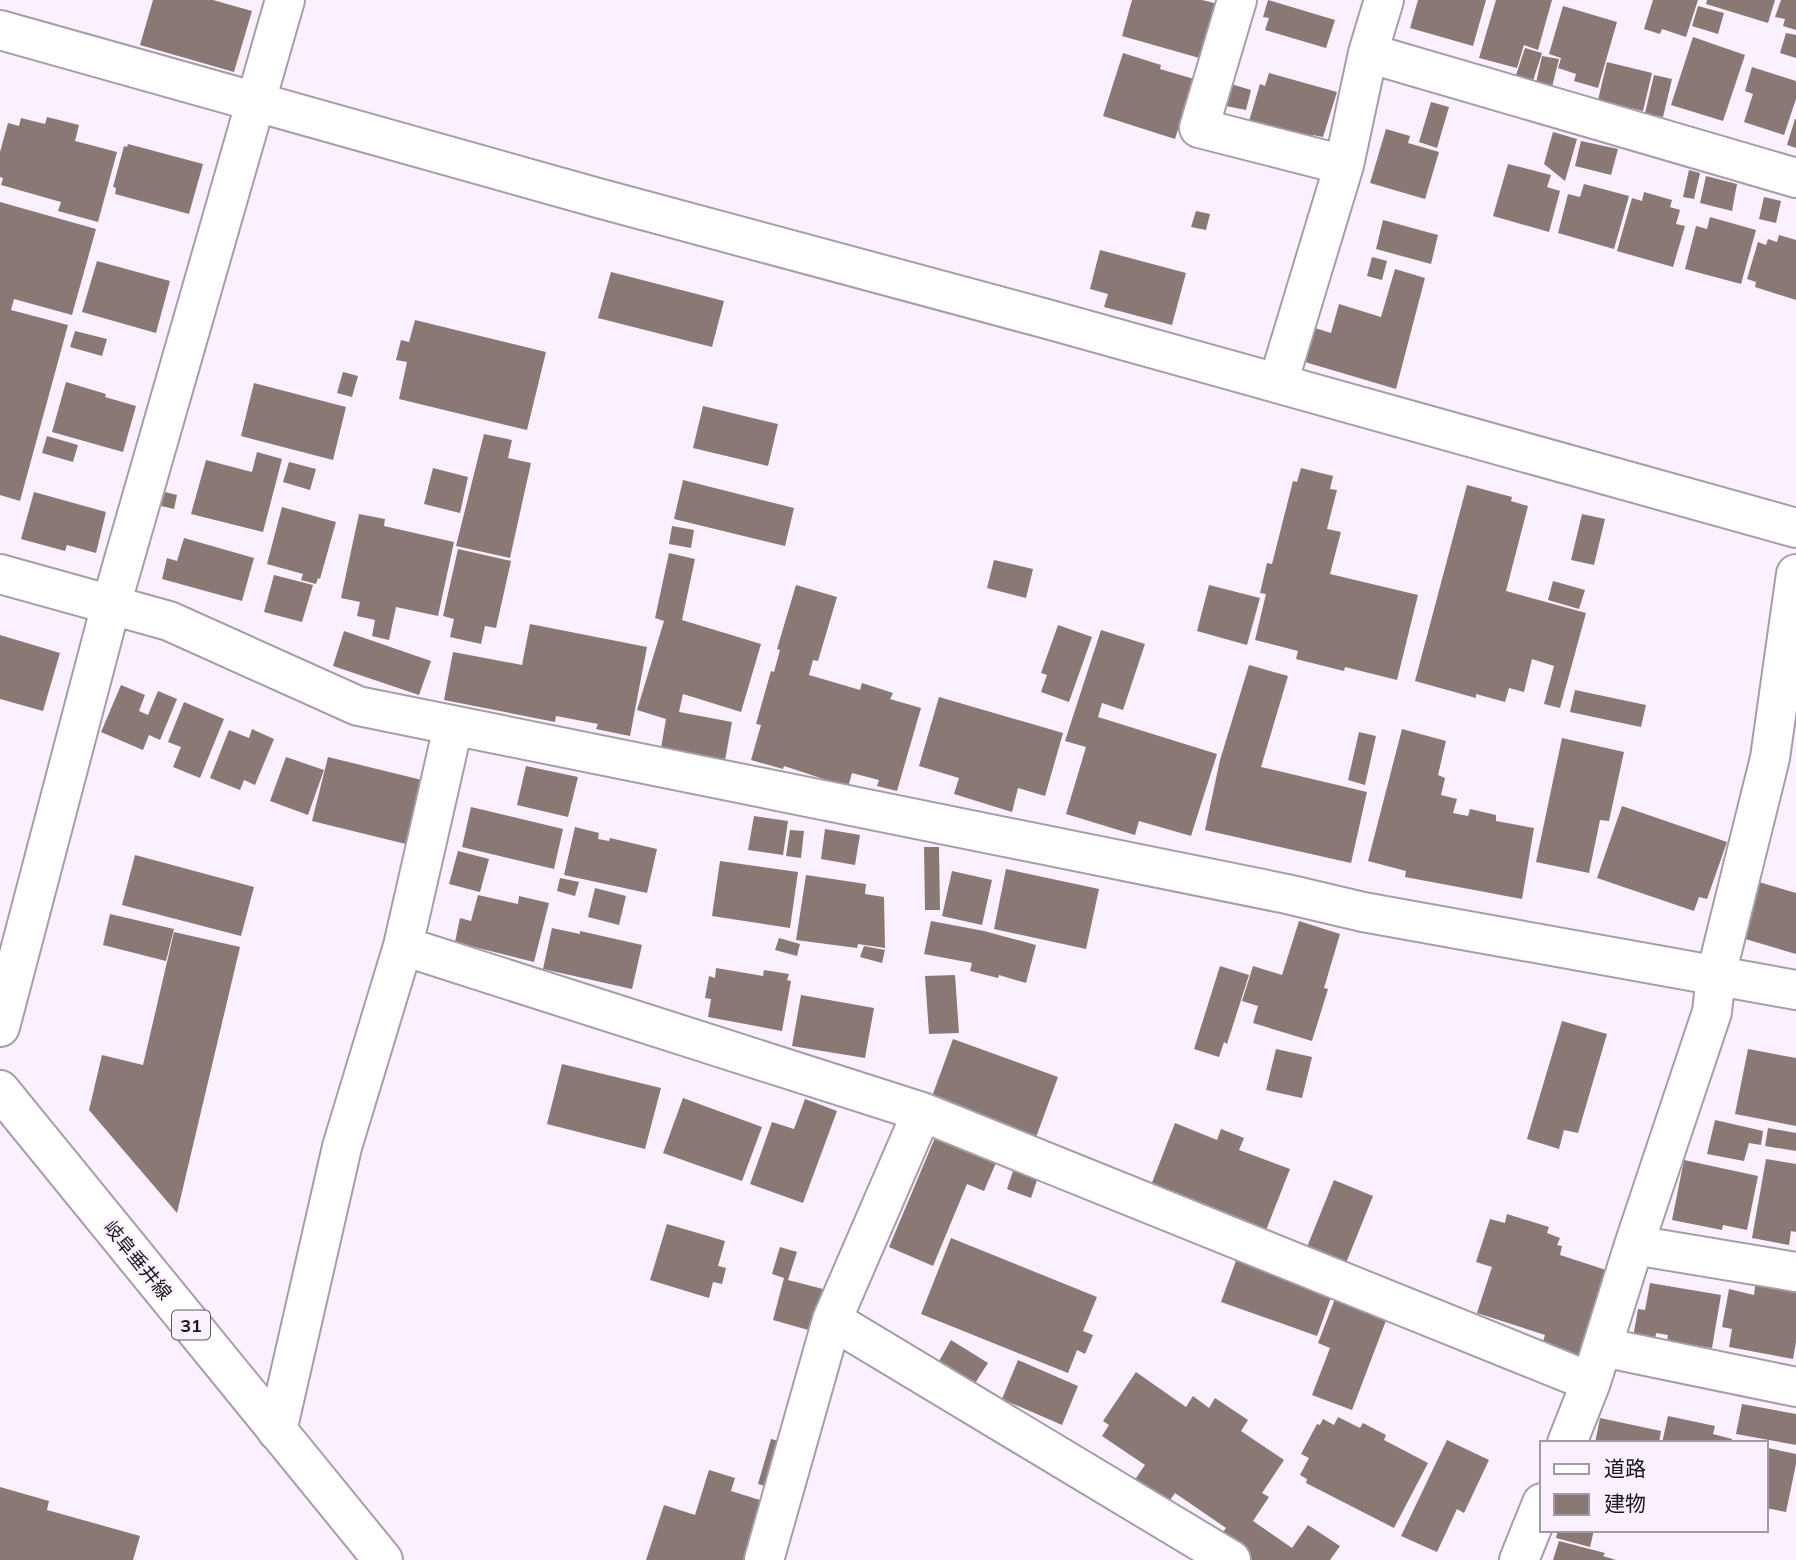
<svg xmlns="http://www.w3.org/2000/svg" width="1796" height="1560" font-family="Mulish,'Noto Sans JP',sans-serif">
	<rect width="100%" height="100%" fill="#fbf0ff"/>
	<path fill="#897873" d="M153 0H213L252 11 234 72 140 45Z
		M1132 0H1202L1218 4 1203 59 1122 36Z
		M1268 0 1335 20 1326 48 1265 30 1269 18 1263 17Z
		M1418 0H1486L1473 46 1410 28Z
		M1496 0H1552L1538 50 1524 45 1517 68 1479 58Z
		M1653 0H1698L1686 37 1662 29 1660 34 1644 29Z
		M1707 0H1775L1768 23 1706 4Z
		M1781 0H1796V30L1783 26 1785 19 1775 17Z
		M1563 6 1617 22 1598 88 1574 81 1576 74 1558 68 1561 58 1549 54Z
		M1698 6 1724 13 1718 34 1692 26Z
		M1786 33 1796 35V58L1780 53Z
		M1693 37 1745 55 1723 121 1671 105Z
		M1525 48 1542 53 1532 84 1515 78Z
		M1123 53 1161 65 1160 69 1194 79 1175 139 1103 116Z
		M1542 56 1559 59 1552 87 1536 83Z
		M1607 62 1652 73 1643 111 1598 100Z
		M1752 67 1796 81V99L1784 135 1744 122 1753 94 1745 91Z
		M1269 73 1337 92 1323 137 1313 135 1310 147 1247 128 1260 84 1265 86Z
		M1654 75 1672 79 1663 117 1645 113Z
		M1231 84 1251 90 1246 110 1226 106Z
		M1431 102 1449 107 1437 148 1419 142Z
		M47 117 79 125 75 141 117 152 98 222 58 211 61 202 1 185 3 178 0 177V152L8 123 19 126 21 118 45 124Z
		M1795 119H1796V148L1787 145Z
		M1386 129 1410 136 1408 143 1439 152 1425 199 1370 183Z
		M1553 132 1577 139 1565 181 1544 164Z
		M1581 141 1618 149 1611 175 1575 166Z
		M128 144 203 164 189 214 115 194 116 188 113 187 124 146 127 147Z
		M1508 164 1551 175 1547 187 1560 191 1549 232 1493 216Z
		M1689 170 1700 173 1694 199 1683 197Z
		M1706 176 1737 184 1732 211 1700 203Z
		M1584 184 1629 196 1614 249 1558 233 1568 194 1580 197Z
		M1644 192 1672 200 1670 207 1680 210 1676 224 1685 226 1673 267 1617 251 1632 198 1642 201Z
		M1764 197 1781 201 1776 223 1759 219Z
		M0 202 96 229 72 315 14 299 11 310 68 325 20 501 0 495Z
		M1196 211 1210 214 1206 230 1191 227Z
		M1710 217 1756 230 1741 284 1685 269 1696 226 1707 229Z
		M1383 220 1438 235 1431 264 1376 249Z
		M1779 235 1796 240V300L1755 287 1756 282 1747 279 1758 242 1766 245 1768 239 1777 242Z
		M1100 250 1186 273 1172 325 1104 307 1108 294 1090 289Z
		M1372 257 1387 261 1382 280 1367 276Z
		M97 261 170 281 156 333 82 312Z
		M1395 269 1425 278 1396 389 1305 362 1315 328 1331 333 1339 304 1381 317Z
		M611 272 724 301 712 347 598 318Z
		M415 320 546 352 527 430 399 399 407 362 396 360 401 340 409 342Z
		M75 331 107 339 102 356 70 347Z
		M343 372 358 376 352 397 337 393Z
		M66 382 106 394 105 397 136 406 123 452 52 432Z
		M254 383 346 407 333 460 241 436Z
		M703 406 778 424 768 466 693 448Z
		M484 434 512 440 508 458 531 463 510 558 456 546Z
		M47 436 78 445 73 462 42 453Z
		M257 452 282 459 263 532 191 514 206 460 252 472Z
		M289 462 316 469 310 490 283 482Z
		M433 468 468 477 460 513 424 504Z
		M1301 468 1333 476 1330 489 1337 490 1327 529 1341 532 1330 574 1418 595 1397 680 1345 667 1344 671 1296 659 1298 651 1255 640 1266 594 1260 593 1267 563 1272 564 1293 481 1297 482Z
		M683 480 794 508 785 546 674 519Z
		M1467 485 1512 497 1511 501 1528 506 1506 591 1586 613 1560 708 1544 704 1554 666 1532 659 1524 692 1509 688 1505 702 1476 694V698L1415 681Z
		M34 492 106 512 96 553 67 545 65 551 21 539Z
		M165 492 177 495 174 509 161 506Z
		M282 507 336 522 320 579 318 578 316 584 301 580 303 574 267 564Z
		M359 514 385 519 384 526 454 542 438 616 396 607 389 640 372 636 375 620 357 616 360 602 341 598Z
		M1582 514 1605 519 1594 565 1571 560Z
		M672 526 694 530 691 548 669 544Z
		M184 538 254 558 242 601 162 579 167 558 177 561Z
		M458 549 511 561 496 628 485 626 481 644 450 637 454 619 443 616Z
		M669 553 695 559 682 620 761 644 741 712 683 694 679 712 732 722 725 760 661 748 666 719 637 710 664 621 655 618Z
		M994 560 1033 569 1026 598 987 588Z
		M274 575 313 585 302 622 264 612Z
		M1553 581 1585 590 1579 609 1548 600Z
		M796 585 837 597 818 661 813 660 809 675 860 690 862 683 893 693 890 699 921 708 897 791 877 786 879 780 852 773 848 787 784 766 783 769 751 760 761 725 756 724 771 671 774 672 780 650 777 649Z
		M1209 585 1260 598 1247 645 1197 631Z
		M530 624 647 647 630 736 596 729 598 724 556 716 555 722 444 700 453 652 522 665Z
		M1058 625 1092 637 1069 702 1041 692 1047 675 1041 673Z
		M1101 630 1145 644 1123 710 1102 703 1098 717 1217 754 1191 836 1139 821 1135 835 1066 814 1086 747 1065 741Z
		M344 631 431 661 419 695 333 666Z
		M0 635 60 653 43 711 0 699Z
		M1249 665 1288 676 1261 767 1367 792 1351 863 1205 830 1220 760Z
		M121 685 145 695 139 711 148 715 158 691 177 699 160 740 149 735 143 750 101 732Z
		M1575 690 1646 705 1641 727 1570 712Z
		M939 697 1063 733 1045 796 1018 788 1012 812 954 794 959 778 919 766Z
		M184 702 224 719 200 778 173 767 181 747 168 742Z
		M252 729 274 739 255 785 244 780 240 790 210 778 229 730 249 738Z
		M1402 729 1446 741 1438 775 1445 778 1441 795 1457 799 1453 813 1468 816 1470 809 1496 815V821L1534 828 1522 899 1405 877 1406 871 1368 861Z
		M1359 732 1376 736 1365 785 1348 780Z
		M1562 738 1624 752 1609 821 1600 820 1589 873 1536 862Z
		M286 757 324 770 308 815 270 801Z
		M328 757 426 781 410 845 312 821Z
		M526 766 578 777 568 817 517 805Z
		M1622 806 1727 842 1707 899 1699 897 1694 911 1597 878Z
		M471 807 563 829 554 869 462 847Z
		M754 816 788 821 783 855 748 850Z
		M575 827 599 833 598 839 609 841 610 838 657 849 647 893 564 875Z
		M825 829 860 835 855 865 821 859Z
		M790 830 804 831 801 858 786 856Z
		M924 847H939L940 910H925Z
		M458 851 489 859 480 892 449 884Z
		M135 855 254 887 241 936 122 905Z
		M720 861 798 872 790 928 712 916Z
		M1006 869 1099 889 1086 949 994 929Z
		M952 871 992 880 982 925 942 916Z
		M806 875 866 884 865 894 884 897 885 948 858 944 857 948 796 940Z
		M560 878 579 882 575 896 557 891Z
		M1759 882 1796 893V954L1742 938Z
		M595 888 626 896 619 925 588 917Z
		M478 895 518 904 519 896 549 903 534 962 455 942 460 918 471 921Z
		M110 914 174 929 166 961 103 945Z
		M931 921 984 931 1036 945 1026 983 999 975 998 978 970 971 972 963 924 954Z
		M1299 921 1340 934 1324 988 1328 989 1312 1041 1253 1023 1258 1006 1242 1001 1253 966 1282 975Z
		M552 928 580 934V931L642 945 632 989 543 969Z
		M174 932 240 947 177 1213 89 1110 102 1055 143 1065Z
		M779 938 800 944 797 956 775 950Z
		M864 946 885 950 882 963 860 957Z
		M1220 966 1249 975 1227 1044 1224 1042 1219 1057 1194 1049Z
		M716 968 763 976 764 970 789 974 787 980 791 981 782 1031 708 1017 711 999 705 998 709 976 715 978Z
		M955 975 959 1033 929 1034 925 976Z
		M801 995 874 1008 865 1058 792 1046Z
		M1562 1021 1607 1034 1578 1133 1564 1130 1559 1149 1527 1139Z
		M953 1039 1058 1077 1035 1140 930 1102Z
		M1276 1049 1312 1057 1302 1098 1266 1090Z
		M1748 1049 1796 1058V1126L1735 1114Z
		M562 1064 661 1088 645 1149 547 1124Z
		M683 1098 762 1127 742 1181 663 1153Z
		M805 1099 837 1111 803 1203 750 1184 772 1122 794 1129Z
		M1715 1120 1763 1131 1761 1145 1749 1143 1744 1161 1707 1154Z
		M1175 1123 1217 1140 1221 1129 1244 1138 1239 1150 1290 1169 1263 1238 1148 1193Z
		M1768 1128 1796 1133V1151L1765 1146Z
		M937 1133 998 1158 984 1191 967 1184 933 1266 889 1247Z
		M1766 1159 1796 1164V1232L1791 1231 1789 1245 1752 1238Z
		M1684 1160 1758 1176 1747 1230 1723 1225 1722 1230 1672 1220Z
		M1015 1165 1039 1174 1031 1198 1007 1189Z
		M1334 1180 1373 1196 1344 1268 1305 1252Z
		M1507 1214 1549 1227 1547 1233 1560 1238 1557 1245 1562 1246 1560 1255 1606 1270 1578 1356 1542 1345 1545 1335 1477 1313 1492 1267 1476 1262 1490 1219 1505 1223Z
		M667 1224 725 1241 718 1266 726 1268 722 1284 713 1282 709 1298 650 1280Z
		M951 1238 1097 1297 1083 1331 1093 1335 1085 1354 1077 1350 1068 1373 921 1314Z
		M780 1247 797 1252 788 1280 823 1289 812 1331 773 1320 784 1278 772 1274Z
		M1237 1258 1333 1292 1317 1336 1221 1302Z
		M1756 1278 1796 1285V1342L1793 1359 1729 1347 1732 1329 1722 1327 1729 1289 1754 1295Z
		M1650 1283 1721 1295 1712 1348 1667 1341 1668 1335 1656 1333 1655 1341 1633 1337 1638 1309 1645 1310Z
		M1338 1291 1390 1310 1352 1410 1312 1395 1330 1348 1318 1343Z
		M951 1340 988 1363 974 1385 938 1363Z
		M1018 1360 1078 1386 1062 1425 1002 1399Z
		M1136 1372 1186 1407 1193 1396 1209 1408 1215 1398 1248 1420 1241 1431 1284 1460 1262 1493 1269 1497 1253 1521 1292 1548 1308 1525 1340 1546 1330 1560H1243L1216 1542 1226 1528 1175 1493 1165 1507 1132 1484 1145 1465 1102 1436 1109 1425 1103 1421Z
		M1742 1404 1796 1414V1445L1736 1434Z
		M1668 1416 1715 1426 1713 1434 1732 1439V1443H1662Z
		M1338 1417 1360 1428 1363 1423 1386 1435 1384 1440 1428 1463 1394 1528 1306 1483 1307 1479 1300 1475 1309 1458 1301 1454 1317 1424 1320 1425 1323 1419 1334 1425Z
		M1600 1418 1661 1431 1659 1443H1595Z
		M771 1439 783 1442 769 1487 758 1484Z
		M1447 1440 1489 1460 1464 1513 1457 1509 1437 1552 1401 1536Z
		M1766 1442H1769L1768 1448 1796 1454V1464L1786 1512 1766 1508Z
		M709 1470 735 1478 731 1491 763 1501 745 1560H646L664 1505 695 1515Z
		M0 1487 49 1501 47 1510 140 1536 133 1560H0Z
		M1558 1530H1594L1590 1547 1556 1538Z
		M1559 1541 1605 1553 1603 1556 1616 1560H1553Z"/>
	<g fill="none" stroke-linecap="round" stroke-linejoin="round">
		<g stroke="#a79daa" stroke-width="42">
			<path id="street" d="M1237 0 1199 128 1344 165 1278 383
				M0 30 598 198 1047 319 1796 528
				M1368 53 1384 0
				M1344 165 1368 53 1796 178
				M0 574 169 621 358 706 1287 894 1363 912 1796 990
				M403 946 922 1112 1591 1382
				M0 1027 111 605 285 0
				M1634 1245 1796 1272
				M832 1320 1231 1560
				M1602 1347 1796 1387
				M277 1431 342 1147 403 946 453 727
				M1567 1443 1591 1382 1634 1245 1712 1012 1716 975 1770 758 1796 574
				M764 1560 832 1320 922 1112
				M1519 1560 1542 1503"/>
		</g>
		<g stroke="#a79daa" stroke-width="42">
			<path id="primary" d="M0 1090 383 1560"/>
		</g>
		<use href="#street" stroke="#fff" stroke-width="38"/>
		<use href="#primary" stroke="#fff" stroke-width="38"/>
	</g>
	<g text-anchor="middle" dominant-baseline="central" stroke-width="5" stroke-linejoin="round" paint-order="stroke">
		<rect fill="#fbf0ff" stroke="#5e5860" stroke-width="2" x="172" y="1310.5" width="38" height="29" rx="5"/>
		<g font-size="18" font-weight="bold" fill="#1a171c">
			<text x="191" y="1325">31</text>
		</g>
		<g font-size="19" fill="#1a171c" stroke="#fbf0ff">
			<text transform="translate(138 1260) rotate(51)">岐阜垂井線</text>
		</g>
	</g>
	<rect x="1540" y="1441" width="228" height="91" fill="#fbf0ff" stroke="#a199a4" stroke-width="2"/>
	<rect x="1554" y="1464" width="35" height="10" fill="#ffffff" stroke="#a199a4" stroke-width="2"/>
	<text x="1604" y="1476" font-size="21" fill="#1a171c">道路</text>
	<rect x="1554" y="1494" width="35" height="21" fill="#897873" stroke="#a199a4" stroke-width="2"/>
	<text x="1604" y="1511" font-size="21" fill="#1a171c">建物</text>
</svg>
